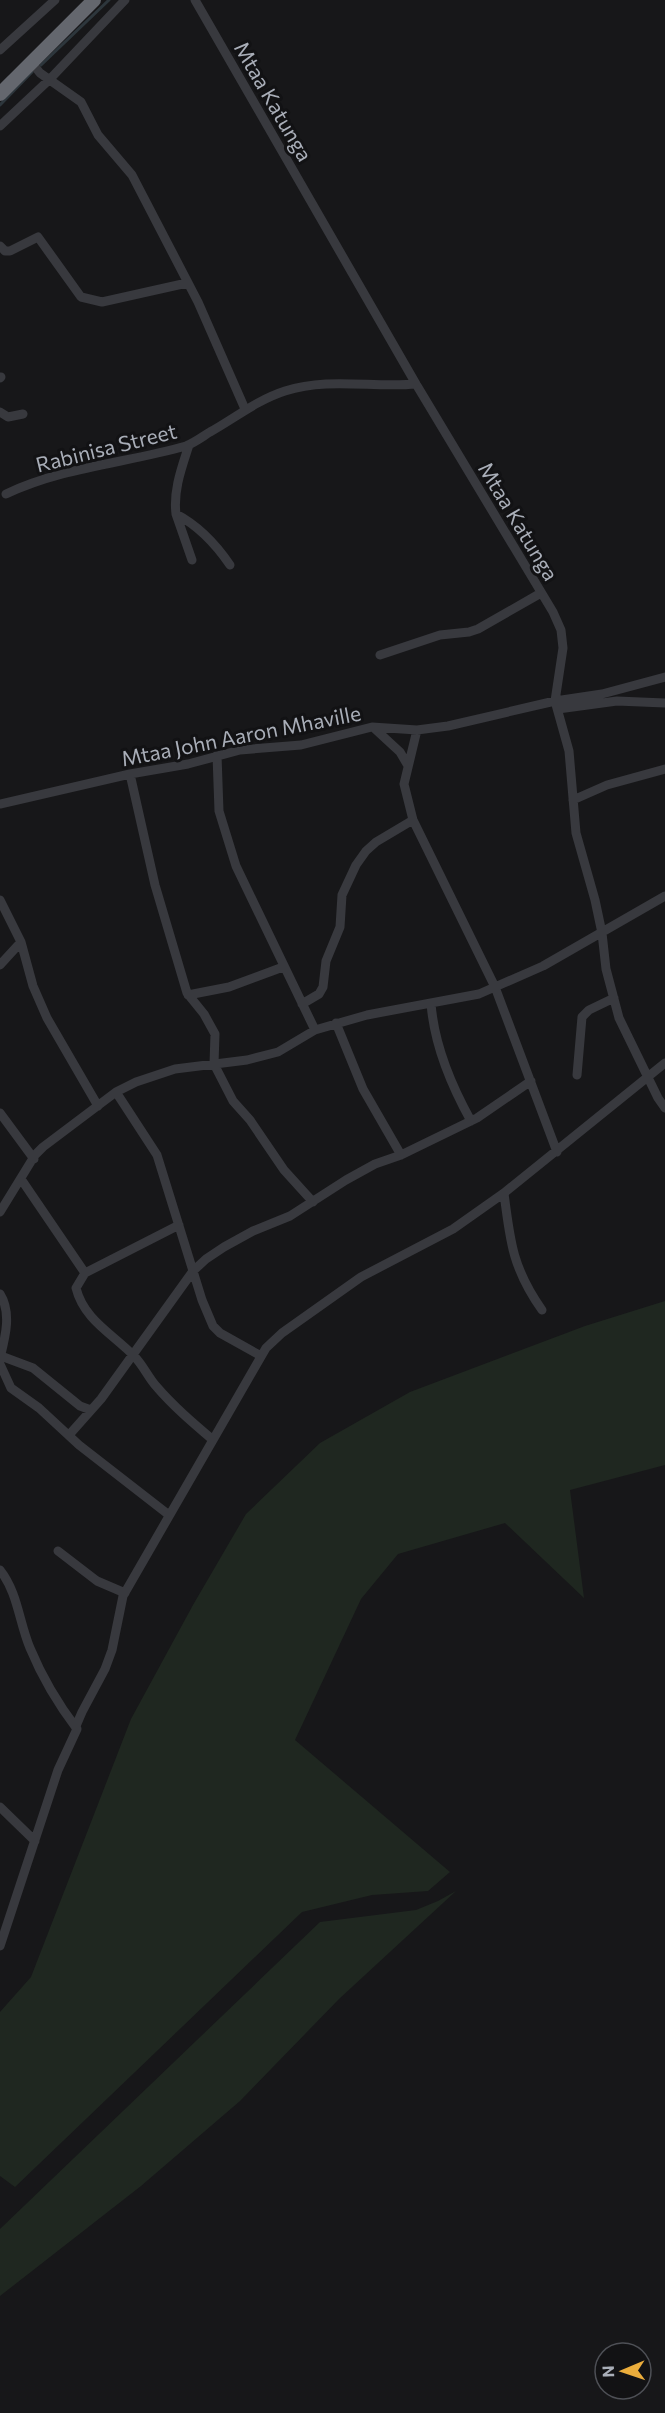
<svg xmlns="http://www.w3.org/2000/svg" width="665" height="2413" font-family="Commissioner,sans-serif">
	<rect width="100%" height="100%" fill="#171719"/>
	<path fill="#1f2720" d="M665 1301V1465L570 1490 584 1598 505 1523 398 1554 361 1599 295 1740 450 1872 428 1891 372 1895 302 1912 15 2187 0 2176V2012L31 1977 131 1719 193 1605 246 1514 320 1443 410 1392 585 1326Z
		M456 1891 339 1999 240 2101 141 2186 0 2296V2229L320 1922 416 1910 438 1901Z"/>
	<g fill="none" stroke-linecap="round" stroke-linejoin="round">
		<path stroke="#2d363c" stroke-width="3" d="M41 65 109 0
			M0 105 32 72"/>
		<path stroke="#38393e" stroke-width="9" d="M195 0 416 384 553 612 561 630 563 648 555 701 569 751 576 833 595 900 602 933 606 969 619 1018 658 1098 665 1108
			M0 50 55 0
			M32 63 40 73 81 102 98 135 132 175 198 302 245 409
			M0 126 50 79 125 0
			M0 246 5 251H10L38 237 81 297 102 302 187 283
			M0 378 1 377
			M0 412 8 417 23 414
			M189 445C182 467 173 490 176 514 199 526 215 543 230 565
			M6 494C63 467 126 463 186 446 194 443 202 437 210 432 235 418 257 400 285 391 329 377 372 388 416 384
			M176 514 192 560
			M380 655 440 635 469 632 478 629 541 593
			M558 709 617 701 665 703
			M374 728 400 752 407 764
			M417 730 404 784 413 820 495 987 557 1152
			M217 755 219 811 236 866 315 1030
			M130 774 155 885 187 993 204 1014 215 1034 214 1064 233 1101 250 1120 284 1170 313 1202
			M573 800 607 785 665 769
			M0 804 130 774 188 764 240 750 301 745 372 727 417 730 448 726 555 701 602 694 665 677
			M0 900 21 942 33 986 47 1018 98 1106
			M0 965 21 942
			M188 995 229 987 283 967
			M431 1003C434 1045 451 1085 471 1121
			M302 1004 319 994 323 987 326 961 340 927 342 895 356 865 366 851 376 842 413 820
			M336 1023 363 1089 401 1155
			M577 1075 582 1017 589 1010 614 998
			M116 1092 157 1155 202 1300 213 1326 220 1333 261 1356
			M0 1113 34 1159
			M21 1179 85 1273
			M504 1193C510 1242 513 1269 542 1310
			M0 1212 35 1155 43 1147 116 1092 136 1082 175 1069 247 1060 278 1052 315 1030 367 1015 479 994 543 966 665 896
			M179 1225 85 1273 76 1288C84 1320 113 1334 134 1356 143 1365 148 1377 156 1386 173 1406 193 1423 213 1440
			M0 1294C12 1313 5 1338 0 1358
			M1 1356 33 1368 80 1406 91 1410
			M0 1364 11 1388 39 1408 79 1445 169 1515
			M69 1435 101 1399 193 1271 206 1259 224 1247 253 1231 290 1216 346 1180 375 1164 401 1155 477 1118 531 1081
			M58 1551 97 1581 125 1593
			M0 1570C18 1593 19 1622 30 1648 42 1677 58 1704 77 1729
			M0 1807 35 1841
			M0 1946 58 1770 77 1729 76 1726 82 1712 105 1669 112 1650 123 1596 266 1348 282 1333 361 1277 453 1229 504 1193 665 1063"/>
		<path stroke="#64676e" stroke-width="14" d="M0 94 94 0"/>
	</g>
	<g text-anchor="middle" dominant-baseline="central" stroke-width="6" stroke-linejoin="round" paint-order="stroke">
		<g font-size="21" fill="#a9aeb8" stroke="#121214">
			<text transform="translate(274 101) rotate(60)">Mtaa Katunga</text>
			<text transform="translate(106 447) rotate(-14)">Rabinisa Street</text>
			<text transform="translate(519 521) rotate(59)">Mtaa Katunga</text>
			<text transform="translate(241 735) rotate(-11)">Mtaa John Aaron Mhaville</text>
		</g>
	</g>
	<g transform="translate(623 2371) rotate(268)"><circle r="28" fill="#121214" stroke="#4e5056" stroke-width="1.5"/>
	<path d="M0-4.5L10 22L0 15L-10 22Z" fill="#ebad3c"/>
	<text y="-9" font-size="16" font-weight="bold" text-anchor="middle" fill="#a9aeb8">N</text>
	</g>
</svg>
